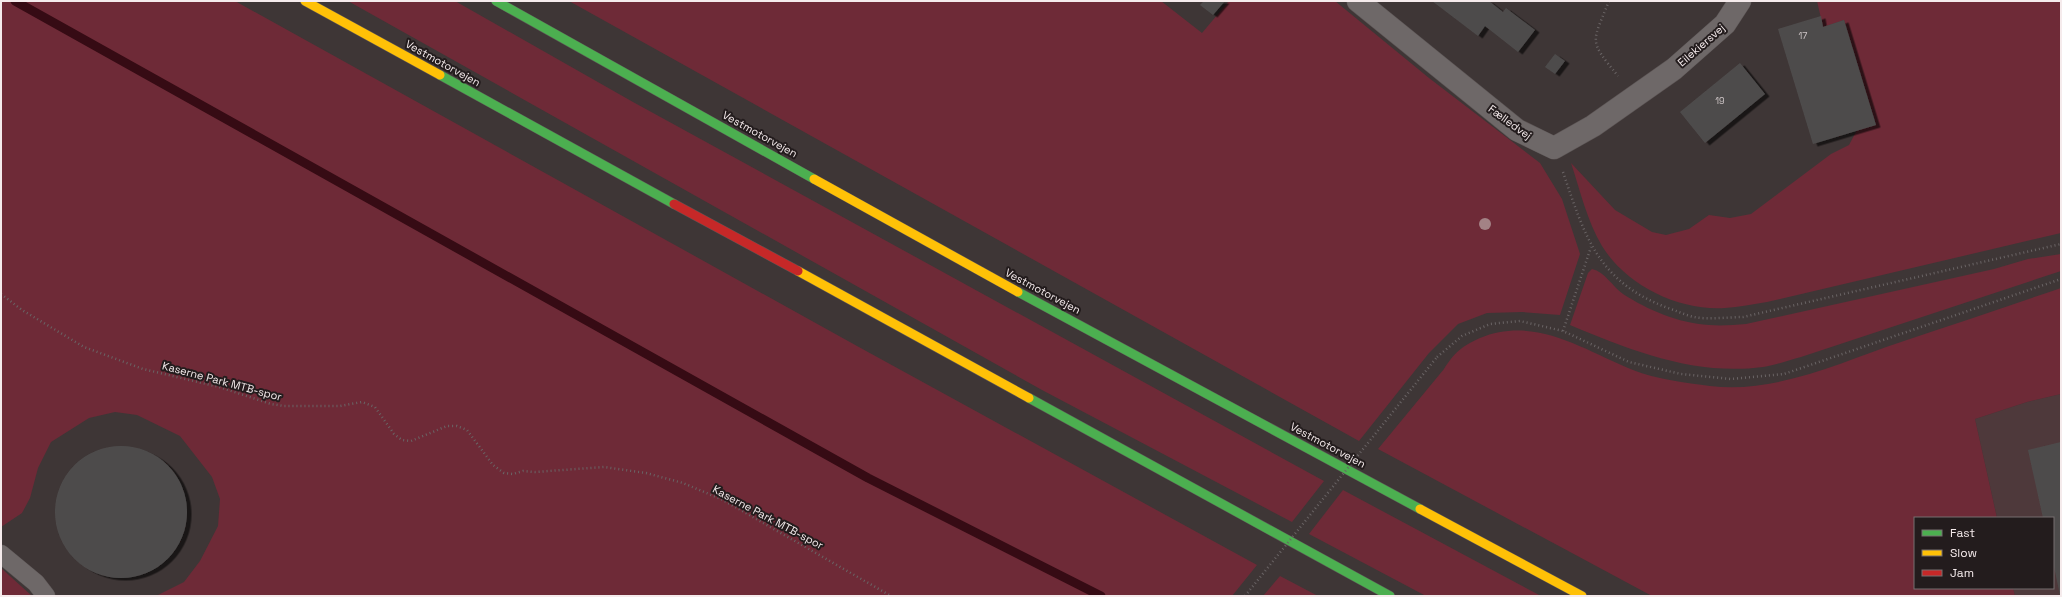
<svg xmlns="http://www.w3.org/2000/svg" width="2062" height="597" font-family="'Space Grotesk',sans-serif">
	<defs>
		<filter id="shadow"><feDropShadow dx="4.5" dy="2.5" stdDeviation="0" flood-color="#0009"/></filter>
	</defs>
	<rect width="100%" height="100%" fill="#3e3636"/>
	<path fill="#4e393b" d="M2061 394V596H2015L2013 588H2053V518H1997L1975 419 2027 402Z"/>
	<path fill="#6e2a37" d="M1 1H235L857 346 1257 565 1232 596H156L184 582 200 561 218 526 220 499 212 477 180 436 137 415 115 412 89 418 51 442 38 468 30 498 22 513 1 527Z
		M348 1H455L633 102 1324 481 1292 522 1042 390Z
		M569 1H1161L1202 33 1229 1H1335L1429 78 1540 163 1562 199 1580 254 1560 315 1522 312 1487 313 1458 324 1429 353 1359 441Z
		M1817 1H2061V233L1767 302C1753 304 1739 307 1725 308 1678 311 1626 285 1602 246 1587 221 1580 190 1571 163L1615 210 1652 232 1666 235 1689 229 1709 215 1730 218 1751 214 1831 154 1849 145 1857 130 1876 125 1844 20 1823 27Z
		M2061 254V271L1801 357C1789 360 1776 365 1763 367 1695 376 1632 351 1570 325L1588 273 1592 269C1605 272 1612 286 1623 294 1648 310 1678 323 1709 325 1721 326 1734 325 1746 324L1994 269 2028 259Z
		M2061 288V394L2027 402 1975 419 1997 518H1915V588H2013L2015 596H1652L1378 449 1444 369C1454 353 1462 346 1480 338 1535 315 1584 350 1633 370 1656 379 1686 383 1710 386 1776 394 1841 362 1901 342 1955 324 2008 306 2061 288Z
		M1343 490 1541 596H1426L1309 534Z
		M1 568 32 596H1Z
		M1280 576 1318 596H1263Z"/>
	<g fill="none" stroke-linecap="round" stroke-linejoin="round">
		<path stroke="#360b14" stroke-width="9" d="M15 1 868 478 1101 596"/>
	</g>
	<path fill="#4e4c4c" filter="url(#shadow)" d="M1204 1H1225L1213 15 1200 5Z
		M1432 1H1489L1503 12 1506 8 1535 30 1518 52 1485 26 1478 36Z
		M1821 16 1823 27 1844 20 1876 125 1813 144 1778 29Z
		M1555 54 1565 61 1555 74 1545 67Z
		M1740 63 1765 94 1705 143 1680 112Z
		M2061 442V595H2060L2053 562V518H2043L2028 450Z
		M55 512a66 66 0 1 1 132 0a66 66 0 1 1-132 0Z"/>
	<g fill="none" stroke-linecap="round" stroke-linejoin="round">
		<g stroke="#5b5454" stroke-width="19">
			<path id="lane" d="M1 554 36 583 46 596"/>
		</g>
		<g stroke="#5b5454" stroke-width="23">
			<path id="street" d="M1358 1 1517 130 1554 148 1593 126 1674 69 1725 24 1740 1"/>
		</g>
		<g stroke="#5b5454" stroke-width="10">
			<path id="fast" d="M496 1 814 179
				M440 75 674 204
				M1018 292 1420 509
				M1029 398 1390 596"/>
		</g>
		<g stroke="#5b5454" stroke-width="10">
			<path id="slow" d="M305 1 440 75
				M814 179 1018 292
				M798 271 1029 398
				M1420 509 1582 596"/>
		</g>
		<g stroke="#5b5454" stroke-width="10">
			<path id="jam" d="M674 204 798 271"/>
		</g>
		<path stroke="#6a6465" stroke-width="2.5" stroke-dasharray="1 3" stroke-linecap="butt" d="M1609 1C1592 44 1588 39 1618 76
			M1563 172C1585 237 1598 282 1668 308 1677 311 1685 315 1694 317 1709 320 1728 317 1743 317L2061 244
			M1 294 22 310 84 347 143 369 219 387 271 404 284 406H340L362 402 375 407 394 434 402 440 411 441 447 426H457L467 430 493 465 504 473 513 474 523 471 535 472 604 467 646 473 683 483 723 500 891 596
			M1563 331 1591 247
			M1437 357 1462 336 1490 324 1520 321 1563 331 1629 362 1681 374 1731 379 1784 374 2061 279"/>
		<use href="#lane" stroke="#6e6868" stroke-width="18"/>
		<use href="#street" stroke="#6e6868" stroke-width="22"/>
		<use href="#fast" stroke="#4caf50" stroke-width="9"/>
		<use href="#slow" stroke="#ffc107" stroke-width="9"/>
		<use href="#jam" stroke="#c62828" stroke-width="9"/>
		<path stroke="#6a6465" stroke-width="2.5" stroke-dasharray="1 3" stroke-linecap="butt" d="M1245 596 1437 357"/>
	</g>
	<circle fill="#a38285" cx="1485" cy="224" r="6"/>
	<g text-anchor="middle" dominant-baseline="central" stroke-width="4" stroke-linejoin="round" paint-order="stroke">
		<g font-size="9" fill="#cbc3c4">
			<text x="1803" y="36">17</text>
			<text x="1720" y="101">19</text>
		</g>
		<g font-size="11" fill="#f5ebec" stroke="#231c1d">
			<text transform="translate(1701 45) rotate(-41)">Eilekiersvej</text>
			<text transform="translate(443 63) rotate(29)">Vestmotorvejen</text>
			<text transform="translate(1510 122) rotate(36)">Fælledvej</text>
			<text transform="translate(760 134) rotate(29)">Vestmotorvejen</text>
			<text transform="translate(1043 291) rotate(28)">Vestmotorvejen</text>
			<text transform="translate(222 381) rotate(15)">Kaserne Park MTB-spor</text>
			<text transform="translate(1328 445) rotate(28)">Vestmotorvejen</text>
			<text transform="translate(768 517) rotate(28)">Kaserne Park MTB-spor</text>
		</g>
	</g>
	<rect width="2062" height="597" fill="none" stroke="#f5ebec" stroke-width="4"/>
	<rect x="1914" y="517" width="140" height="72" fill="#231c1d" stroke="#776f70"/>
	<rect x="1922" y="530" width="20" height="6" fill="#4caf50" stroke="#776f70"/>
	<text x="1950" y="537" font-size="12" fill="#f5ebec">Fast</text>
	<rect x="1922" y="550" width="20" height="6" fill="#ffc107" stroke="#776f70"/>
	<text x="1950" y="557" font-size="12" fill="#f5ebec">Slow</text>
	<rect x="1922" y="570" width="20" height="6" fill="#c62828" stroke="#776f70"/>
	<text x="1950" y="577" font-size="12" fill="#f5ebec">Jam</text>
</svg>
